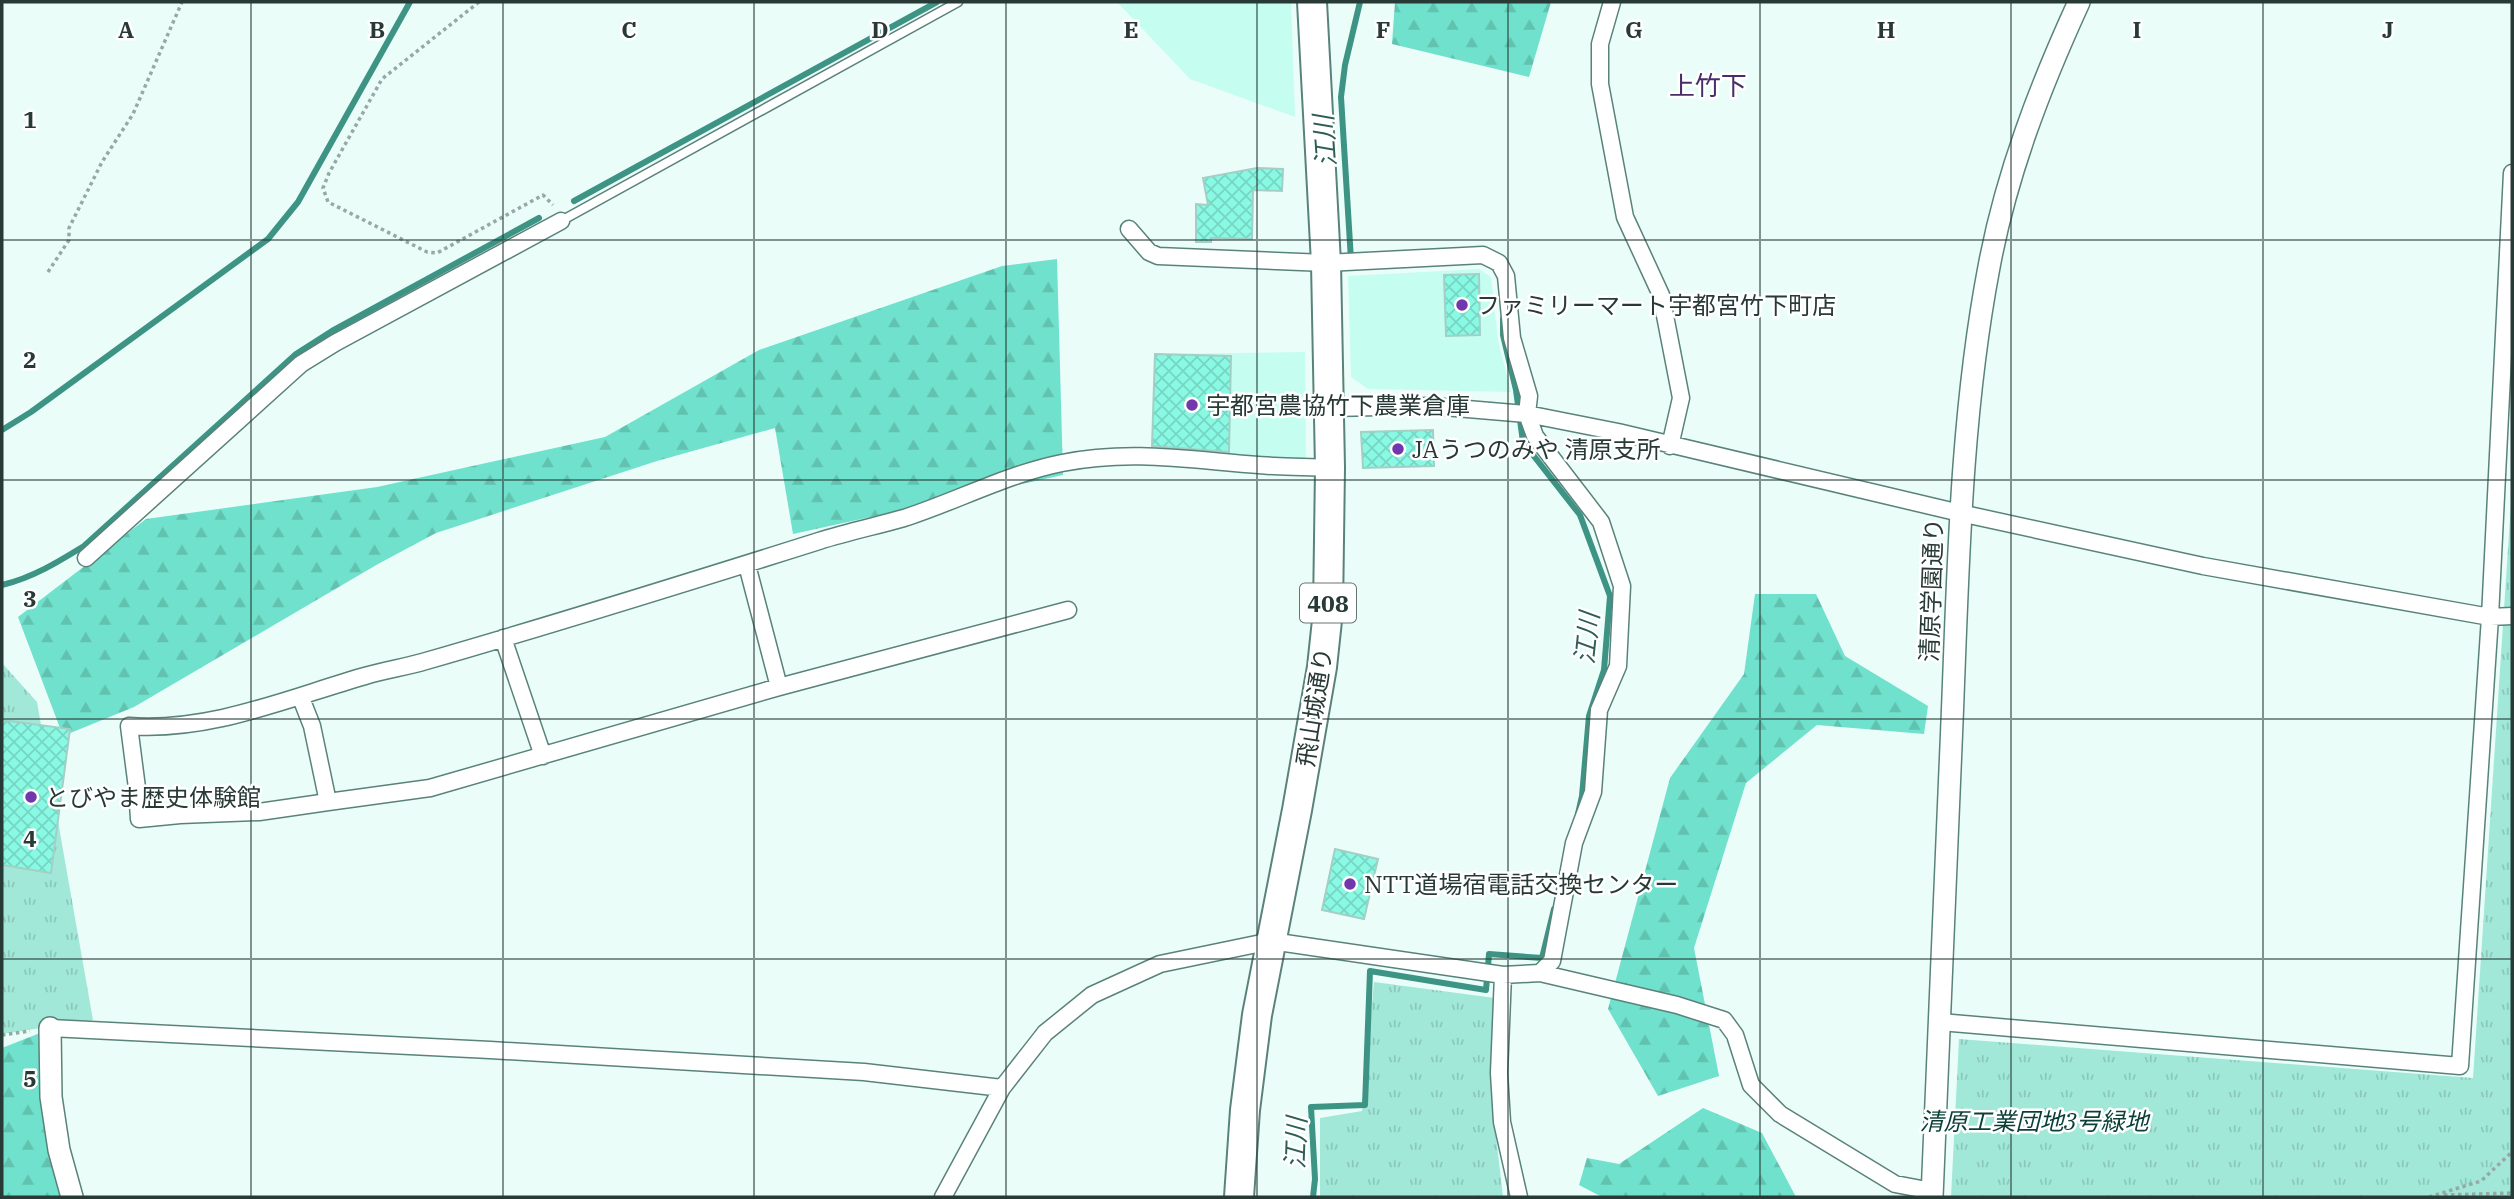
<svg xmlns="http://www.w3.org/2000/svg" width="2514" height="1199" font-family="'IBM Plex Serif','Noto Sans JP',serif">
	<defs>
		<pattern id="grass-tufts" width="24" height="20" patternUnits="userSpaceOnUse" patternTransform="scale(1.75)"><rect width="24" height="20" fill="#a1e8d9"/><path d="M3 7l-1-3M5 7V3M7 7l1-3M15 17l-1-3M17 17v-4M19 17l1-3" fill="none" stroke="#8bc8bb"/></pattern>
		<pattern id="forest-firs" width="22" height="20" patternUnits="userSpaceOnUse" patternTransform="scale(1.75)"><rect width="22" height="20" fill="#70e1cc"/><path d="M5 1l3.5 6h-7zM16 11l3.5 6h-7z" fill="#61c2b0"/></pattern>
		<pattern id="building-cross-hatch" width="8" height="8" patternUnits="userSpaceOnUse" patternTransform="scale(1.75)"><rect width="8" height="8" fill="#89f9e4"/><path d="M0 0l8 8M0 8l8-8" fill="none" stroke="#76d6c4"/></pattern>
	</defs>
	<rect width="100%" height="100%" fill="#ebfdf9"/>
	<path fill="#c5fdf1" d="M1117 2H1291L1295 117 1190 79Z
		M1479 269 1491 277 1498 340 1511 392 1368 389 1351 377 1348 276Z
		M1305 352 1306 467 1151 456 1155 354Z"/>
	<path fill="url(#grass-tufts)" d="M2512 488V1197H1951L1959 1039 2473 1078Z
		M2 663 37 702 93 1020 2 1034Z
		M1374 982 1495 998 1494 1119 1503 1197H1320V1118L1362 1111Z"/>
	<path fill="url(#forest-firs)" d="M1395 2H1551L1529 77 1392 44Z
		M1057 259 1063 475 793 534 775 428 657 461 436 533 378 564 134 707 63 736 18 617 146 519 377 487 605 437 759 350 1002 266Z
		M1755 594H1816L1845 656 1928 706 1924 734 1817 725 1746 783 1694 948 1719 1076 1658 1096 1608 1009 1670 778 1744 674Z
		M40 1033 66 1197H2V1048Z
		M1703 1108 1762 1133 1796 1197H1602L1579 1185 1587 1158 1619 1164Z"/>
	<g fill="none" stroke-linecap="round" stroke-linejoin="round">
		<path stroke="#3d9485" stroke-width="6" d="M574 201 937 2
			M1351 260 1341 97 1345 65 1360 2
			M1503 319V335L1516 390 1523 442 1580 515 1610 596 1604 670 1589 716 1582 796 1578 814
			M2 430 31 412 268 239 298 202 410 2
			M2 585C32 578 58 562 84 546L296 354 332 331 539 218
			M1313 1197 1315 1179 1311 1107 1365 1105 1370 971 1486 990 1489 954 1542 958 1554 909"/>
	</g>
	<path fill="url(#building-cross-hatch)" stroke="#a3cfc5" stroke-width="2" d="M1257 168 1283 169 1282 191 1253 190 1252 239 1211 238V242H1196V204L1208 205 1203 178Z
		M1479 274 1480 335 1446 336 1444 275Z
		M1155 354 1231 356 1229 452 1152 446Z
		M1433 430 1434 466 1363 468 1361 432Z
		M2 720 70 729 51 873 2 865Z
		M1335 849 1378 859 1364 919 1322 910Z"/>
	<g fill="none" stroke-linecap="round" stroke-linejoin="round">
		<g stroke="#59837a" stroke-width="11">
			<path id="service" d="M561 221 958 2"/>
		</g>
		<g stroke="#59837a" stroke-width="19">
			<path id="minor" d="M1612 2 1600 44V84L1625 217 1661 295 1681 398 1670 446
				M1329 408 1432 406 1527 414 1618 432 1960 513 2203 566 2490 617 2512 616
				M86 558 301 364 335 343 561 221
				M747 565 779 687
				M503 638 543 756
				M301 698 312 726 328 802 259 812 180 815 139 819 137 788 129 726C211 732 288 698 365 676 385 670 406 667 426 661 558 623 689 582 819 541 847 532 876 526 904 518 957 501 1007 474 1062 463 1136 448 1201 462 1274 466 1292 467 1311 467 1330 468
				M328 802 430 788 779 687 1068 610
				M1540 973 1677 1005 1724 1020 1735 1035 1751 1085 1780 1114 1895 1184 1932 1191
				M1503 975 1499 1073 1502 1122 1519 1197
				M1940 1022 2460 1066 2490 617 2512 173
				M50 1028 490 1050 864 1072 1002 1088
				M943 1197 1002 1088 1045 1033 1092 995 1160 964 1271 941 1503 975 1540 973 1552 961 1574 843 1593 792 1599 710 1618 666 1622 586 1601 522 1535 436 1527 414 1529 396 1512 338 1506 276 1499 263 1483 255 1326 263 1158 256 1149 252 1129 229"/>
		</g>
		<g stroke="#59837a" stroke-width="24">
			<path id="tertiary" d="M50 1028 51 1097 59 1150 72 1197
				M1932 1197C1937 1047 1945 897 1951 746 1958 586 1959 424 1989 267 2006 175 2040 87 2079 2"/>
		</g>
		<g stroke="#59837a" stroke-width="32">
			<path id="trunk" d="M1239 1197 1245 1110 1257 1015 1297 810 1322 667 1328 611 1330 468 1326 263 1312 2"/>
		</g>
		<path stroke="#97a9a5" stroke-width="3.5" stroke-dasharray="3.5 3.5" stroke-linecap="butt" d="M479 2 382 79 329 173 323 188 328 202 427 252 437 253 543 195 553 205
			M48 272 69 240V228L102 162 133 114 182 2
			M2 1035 30 1031
			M2444 1195 2512 1193
			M2429 1197 2481 1181 2512 1152"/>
		<use href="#service" stroke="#fff" stroke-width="8"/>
		<use href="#minor" stroke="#fff" stroke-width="16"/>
		<use href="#tertiary" stroke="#fff" stroke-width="21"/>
		<use href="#trunk" stroke="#fff" stroke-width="28"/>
	</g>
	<path fill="none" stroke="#283a36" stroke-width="2" stroke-opacity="0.55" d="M251 2V1197M503 2V1197M754 2V1197M1006 2V1197M1257 2V1197M1508 2V1197M1760 2V1197M2011 2V1197M2263 2V1197M2 240H2512M2 480H2512M2 719H2512M2 959H2512"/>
	<g fill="#7137ad" stroke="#fff" stroke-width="2.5">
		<circle cx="1462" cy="305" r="7"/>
		<circle cx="1192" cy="405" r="7"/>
		<circle cx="1398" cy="449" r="7"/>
		<circle cx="31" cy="797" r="7"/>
		<circle cx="1350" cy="884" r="7"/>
	</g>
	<g text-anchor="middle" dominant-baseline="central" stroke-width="5" stroke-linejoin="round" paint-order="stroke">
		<rect fill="#fff" stroke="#687572" stroke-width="2" x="1300" y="583.5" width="56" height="39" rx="5"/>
		<g font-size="23" font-weight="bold" fill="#283a36">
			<text x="1328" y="603">408</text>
		</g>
		<g font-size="24" fill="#283a36" stroke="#fff" text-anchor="start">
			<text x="1476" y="305">ファミリーマート宇都宮竹下町店</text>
			<text x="1206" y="405">宇都宮農協竹下農業倉庫</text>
			<text x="1412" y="449">JAうつのみや 清原支所</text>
			<text x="45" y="797">とびやま歴史体験館</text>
			<text x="1364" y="884">NTT道場宿電話交換センター</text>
		</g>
		<g font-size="24" fill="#283a36" stroke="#fff">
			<text transform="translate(1931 590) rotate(-88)">清原学園通り</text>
			<text transform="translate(1314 707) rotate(-81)">飛山城通り</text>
		</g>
		<g font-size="24" font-style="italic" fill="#093f37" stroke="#fff">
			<text x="2034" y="1121">清原工業団地3号緑地</text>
		</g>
		<g font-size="26" fill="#482e68" stroke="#fff">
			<text x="1708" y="85">上竹下</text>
		</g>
		<g font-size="26" font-style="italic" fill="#2d5e55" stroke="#fff">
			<text transform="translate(1324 141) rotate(-94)">江川</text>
			<text transform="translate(1586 638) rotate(-84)">江川</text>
			<text transform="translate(1295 1143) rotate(-88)">江川</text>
		</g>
	</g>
	<g font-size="23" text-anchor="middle" font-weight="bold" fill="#283a36" stroke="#fff" stroke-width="5" stroke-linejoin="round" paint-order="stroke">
		<text x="126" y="38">A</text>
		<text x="377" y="38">B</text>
		<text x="629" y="38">C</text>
		<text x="880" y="38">D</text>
		<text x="1131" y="38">E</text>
		<text x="1383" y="38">F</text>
		<text x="1634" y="38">G</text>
		<text x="1886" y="38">H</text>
		<text x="2137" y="38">I</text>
		<text x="2388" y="38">J</text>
		<text x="30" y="128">1</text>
		<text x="30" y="368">2</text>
		<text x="30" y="607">3</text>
		<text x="30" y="847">4</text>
		<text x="30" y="1087">5</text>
	</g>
	<rect width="2514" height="1199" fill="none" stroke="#283a36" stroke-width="7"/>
</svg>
